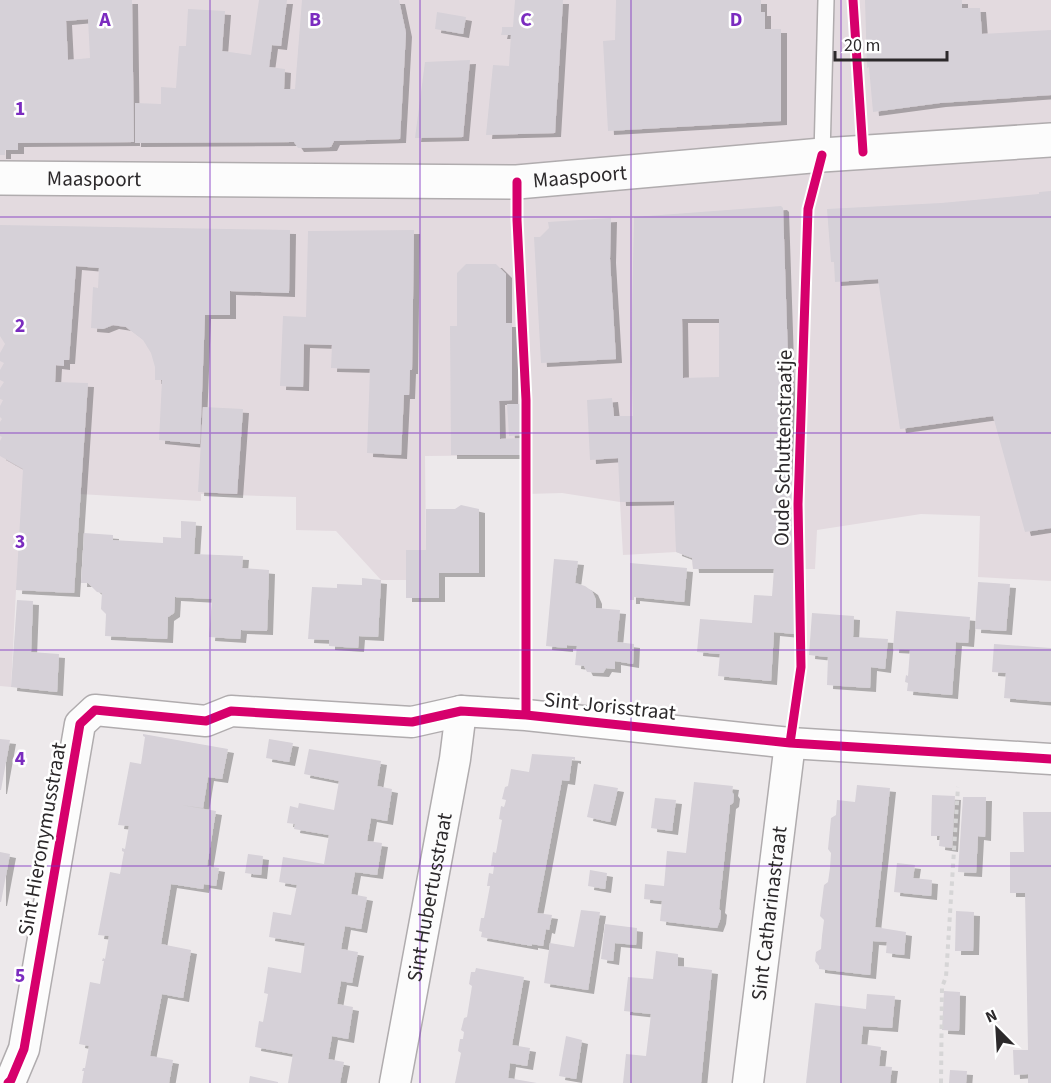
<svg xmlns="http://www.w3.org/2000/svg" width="1051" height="1083" font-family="'Source Sans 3',sans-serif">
	<defs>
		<filter id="shadow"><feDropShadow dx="6" dy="4" stdDeviation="0" flood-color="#0004"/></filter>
	</defs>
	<rect width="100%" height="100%" fill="#ede9eb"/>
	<path fill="#e3dadf" d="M0 0H1051V581L978 577 980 516 921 514 817 530 815 569H693L692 558 676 552 623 555 620 502 562 493 527 494 524 455 425 456 426 550 406 580H381L336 531 296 530V497L201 494V501L79 494 74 593 16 590 11 687 0 686Z"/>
	<path fill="#d6d1d8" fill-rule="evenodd" filter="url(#shadow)" d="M0 0H132L134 142 18 143V150H5V155H0ZM88 19 90 58 68 60 66 21Z
		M259 0H287L281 46 272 45 269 67 285 69 284 89H295L302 0H399L406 33 400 139 334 141 331 147 298 148 294 142 135 143V103L161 104V87L176 88 179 46H186L188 9 225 11 222 51 251 55Z
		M515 0H563L555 133 486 135 493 65 509 66 511 35H501L502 31V27H513Z
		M616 0H761V12H765V29H781V121L608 131 603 41 615 40Z
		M865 0H962V8H980L982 34 1051 30V95L940 103 873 112 869 67 867 68Z
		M437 12 466 17 463 34 435 29Z
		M470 60 463 137 415 138 425 62Z
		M1051 191V528L1025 532 993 416 900 429 878 279 835 282 834 262H831L827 209 941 203 1039 194V192Z
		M781 206 783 208 796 598 794 634 774 632 771 681 718 676 720 654 697 652 700 619 752 623 754 595 772 596 774 569H693L692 558 676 552 674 501 620 502 618 458 590 460 587 400 612 398 614 416H633L631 358 634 217ZM682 319H719V377L683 378Z
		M611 218 610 259 616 359 541 363 534 237H540L549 228 548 222Z
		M0 225 290 230 289 293 230 291V315H205L200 444 159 440 162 380H155V367L151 353 143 340 126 327 113 325 103 329 91 328 93 287 98 288 99 268 76 266 69 360H64V366L56 365 55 382 88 383 74 593 16 590 23 469 0 456V441L2 437 0 436V422L2 419 0 417V406L3 400 0 399V388L4 382 0 380V370L4 363 0 361V353L5 344 0 336Z
		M414 230 412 370H410L409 395H404L401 455 367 453 370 369 331 368 332 345 304 344 303 387 280 386 283 316 306 317 308 231Z
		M466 264H496L506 274V323H512V400L499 401 500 439 521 438V455H451L450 326H457V273Z
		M507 404H521L523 435 509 436Z
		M203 407 243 409 237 494 198 492Z
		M461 505 479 509V573H439V598H406V550H426V509H455Z
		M181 521 196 522 194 554 243 556 242 568 269 570 267 631 241 630 240 639 209 637 212 599 175 597 174 613 168 617 167 639 105 636 106 614 101 609 102 593 97 592 88 583H81L84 533 113 535V540L163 543V537L181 538Z
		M554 559 578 561 575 583 585 586 592 591 596 600V608L620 610 617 642 634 644 633 664 615 661V669L606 668 603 673 587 672 584 666 575 665 577 646 567 645V648L546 646Z
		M630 563 687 568 684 602 634 597V600H630Z
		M362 578 381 580 378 637 359 636 358 648 329 646V640L308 639 312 587 337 588V584L362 585Z
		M978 582 1010 584 1006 631 975 629Z
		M17 600 33 601 31 652 59 654 57 692 11 687Z
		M896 611 970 617 968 643 956 642 952 695 907 691 908 683 905 682 906 675 908 676 910 650 893 649Z
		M812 613 854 616 853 637 888 639 885 669 871 667 870 688 827 685 828 657 809 655Z
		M994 644 1051 648V702L1004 698 1006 673 992 672Z
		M143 734 228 749 222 779 208 777 203 808 181 805 216 811 207 866 219 868 216 886 204 884 203 889 171 884 161 944 191 950 183 998 162 994 150 1056 173 1060 169 1083H82L84 1071H82L83 1068H85L89 1046 79 1044 90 982 100 984 104 961H102L103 958 105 959 109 936 98 935 110 872 120 874 124 852 122 851V848L125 849 129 826 118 825 130 762 141 764 145 737 143 736Z
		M0 739 10 740 1 790H0Z
		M269 739 293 743 289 762 266 758Z
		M309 749 381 761 377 786 392 789 387 821 371 818 367 841 382 843 377 875 355 872 351 894 367 897 361 929 345 926 341 949 358 952 352 983 341 981 337 1004 353 1007 348 1039 332 1036 328 1059 344 1062 340 1083H288L293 1054 255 1047 259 1021 263 1022 268 994 264 993 268 967 301 973 305 943 269 937 273 912 291 915 297 885 279 882 283 857 324 864 329 835 294 829 295 824 287 823 290 806 298 808 299 803 334 810 339 781 304 774Z
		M532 754 575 757V760L572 759 569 781 562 780 537 913 552 915 549 930 546 929 543 946 532 944V946L481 937 482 932 479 931 481 918H484L490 886H487L489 873 493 874 494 866H491L493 852 496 853 502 820 499 819 501 806 504 807 505 804 506 800 502 799 505 787 508 786 511 769 529 772Z
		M694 782 733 786 732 792 734 795 733 803 730 805 719 909 721 911 720 920 717 928 660 921 662 901 644 899 645 884 664 886 667 851 686 853Z
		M594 784 618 788 610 822 587 817Z
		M857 785 890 788 875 927 906 932 904 955 886 953 887 942 873 941 870 975 819 969V966L815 961 816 952 821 949 822 936 824 920 820 916 824 885 828 882 830 868 831 853 828 849 831 818 836 815 837 800 855 802Z
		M932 795 955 796 952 848 939 846 940 836H931Z
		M963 797H986L985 837 978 836 976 873 958 872Z
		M655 798 676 800 672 831 651 828Z
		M1023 812H1051V1083H1028V1074L1014 1075 1013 1050H1028L1025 893H1010V852H1024Z
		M0 852 10 854 1 902H0Z
		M248 854 263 856 261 875 245 873Z
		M897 863 915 865 913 878 932 880 931 896 894 892Z
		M590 870 607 873 605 889 588 886Z
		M581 910 600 912 588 990 544 983 550 943 574 947Z
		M956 911 974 912 973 951H955Z
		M605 924 637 928 636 945 615 943 613 961 601 959Z
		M656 951 678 954V966L712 970 701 1083H623L626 1054 646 1056 651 1014 624 1011 628 977 653 979Z
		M476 968 524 977 512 1045 530 1048 527 1066 510 1063 508 1078 537 1083H455L461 1053 458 1051 460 1039H463L464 1032 461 1030 464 1018 467 1017 472 986 469 984 471 972H475Z
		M944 991 960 992 959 1031 942 1030Z
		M867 994 895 996 892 1028 863 1026 861 1044 881 1047 879 1066 892 1067 890 1083H806L815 1003 866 1009Z
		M566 1036 582 1040 576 1079 559 1076Z
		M950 1070 967 1071 966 1083H949Z
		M250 1076 278 1082V1083H249Z"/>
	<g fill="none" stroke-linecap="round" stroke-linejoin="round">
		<g stroke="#b0acae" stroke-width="18">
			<path id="service" d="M822 155 826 0"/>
		</g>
		<g stroke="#b0acae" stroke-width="33">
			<g id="minor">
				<path d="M8 1083 11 1080 24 1049 80 724 95 710 206 721 231 711 412 722 461 711 526 715 790 743 1051 759"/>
				<path id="s1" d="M395 1083 455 759 461 711"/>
				<path id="s2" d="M748 1083 790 743"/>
			</g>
		</g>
		<g stroke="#b0acae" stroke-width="36">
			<g id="tertiary">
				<path id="s3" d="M0 178 517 182 822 155 1051 140"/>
			</g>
		</g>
		<path stroke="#d6d5d6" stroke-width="4" stroke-dasharray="4.5 4.5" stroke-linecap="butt" d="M941 1083 942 987 946 977 958 787"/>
		<use href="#service" stroke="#fcfcfc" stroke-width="15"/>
		<use href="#minor" stroke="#fcfcfc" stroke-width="30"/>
		<use href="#tertiary" stroke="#fcfcfc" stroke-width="33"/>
		<g stroke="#fff" stroke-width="13">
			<path id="cycleway" d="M853 0 863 152
				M517 182V220L526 400V715
				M790 743 801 667 798 504 808 209 822 155
				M8 1083 11 1080 24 1049 80 724 95 710 206 721 231 711 412 722 461 711 526 715 790 743 1051 759"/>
		</g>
		<use href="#cycleway" stroke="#d6006c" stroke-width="9"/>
	</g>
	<path fill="none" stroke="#7b2cbf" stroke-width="1.5" stroke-opacity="0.55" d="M210 0V1083M420 0V1083M631 0V1083M841 0V1083M0 217H1051M0 433H1051M0 650H1051M0 866H1051"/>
	<g text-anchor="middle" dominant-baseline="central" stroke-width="5" stroke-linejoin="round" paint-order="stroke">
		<g font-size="21" fill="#2c292b" stroke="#fff">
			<text stroke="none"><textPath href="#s3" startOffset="580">Maaspoort</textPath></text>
			<text stroke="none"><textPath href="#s3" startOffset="94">Maaspoort</textPath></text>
			<text transform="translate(783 448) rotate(-89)">Oude Schuttenstraatje</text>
			<text transform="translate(610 706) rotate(6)">Sint Jorisstraat</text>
			<text transform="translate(42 839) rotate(-80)">Sint Hieronymusstraat</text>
			<text stroke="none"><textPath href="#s1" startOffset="189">Sint Hubertusstraat</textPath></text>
			<text stroke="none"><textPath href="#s2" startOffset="171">Sint Catharinastraat</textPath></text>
		</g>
	</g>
	<g font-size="20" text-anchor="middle" font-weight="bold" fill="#7b2cbf" stroke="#fff" stroke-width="5" stroke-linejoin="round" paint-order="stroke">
		<text x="105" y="26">A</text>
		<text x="315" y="26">B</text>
		<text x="526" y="26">C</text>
		<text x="736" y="26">D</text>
		<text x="20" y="115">1</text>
		<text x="20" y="332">2</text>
		<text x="20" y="548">3</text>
		<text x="20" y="765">4</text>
		<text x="20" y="982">5</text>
	</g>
	<g transform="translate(997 1029) rotate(336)" stroke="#ffffff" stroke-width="4.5" paint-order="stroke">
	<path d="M0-4.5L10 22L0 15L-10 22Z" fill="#2c292b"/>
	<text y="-9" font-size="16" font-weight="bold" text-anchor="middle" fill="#2c292b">N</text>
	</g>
	<path d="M835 51v9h112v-9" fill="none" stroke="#2c292b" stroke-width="3"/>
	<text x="844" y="51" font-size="18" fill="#2c292b" stroke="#ffffff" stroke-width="4.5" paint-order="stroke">20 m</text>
</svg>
